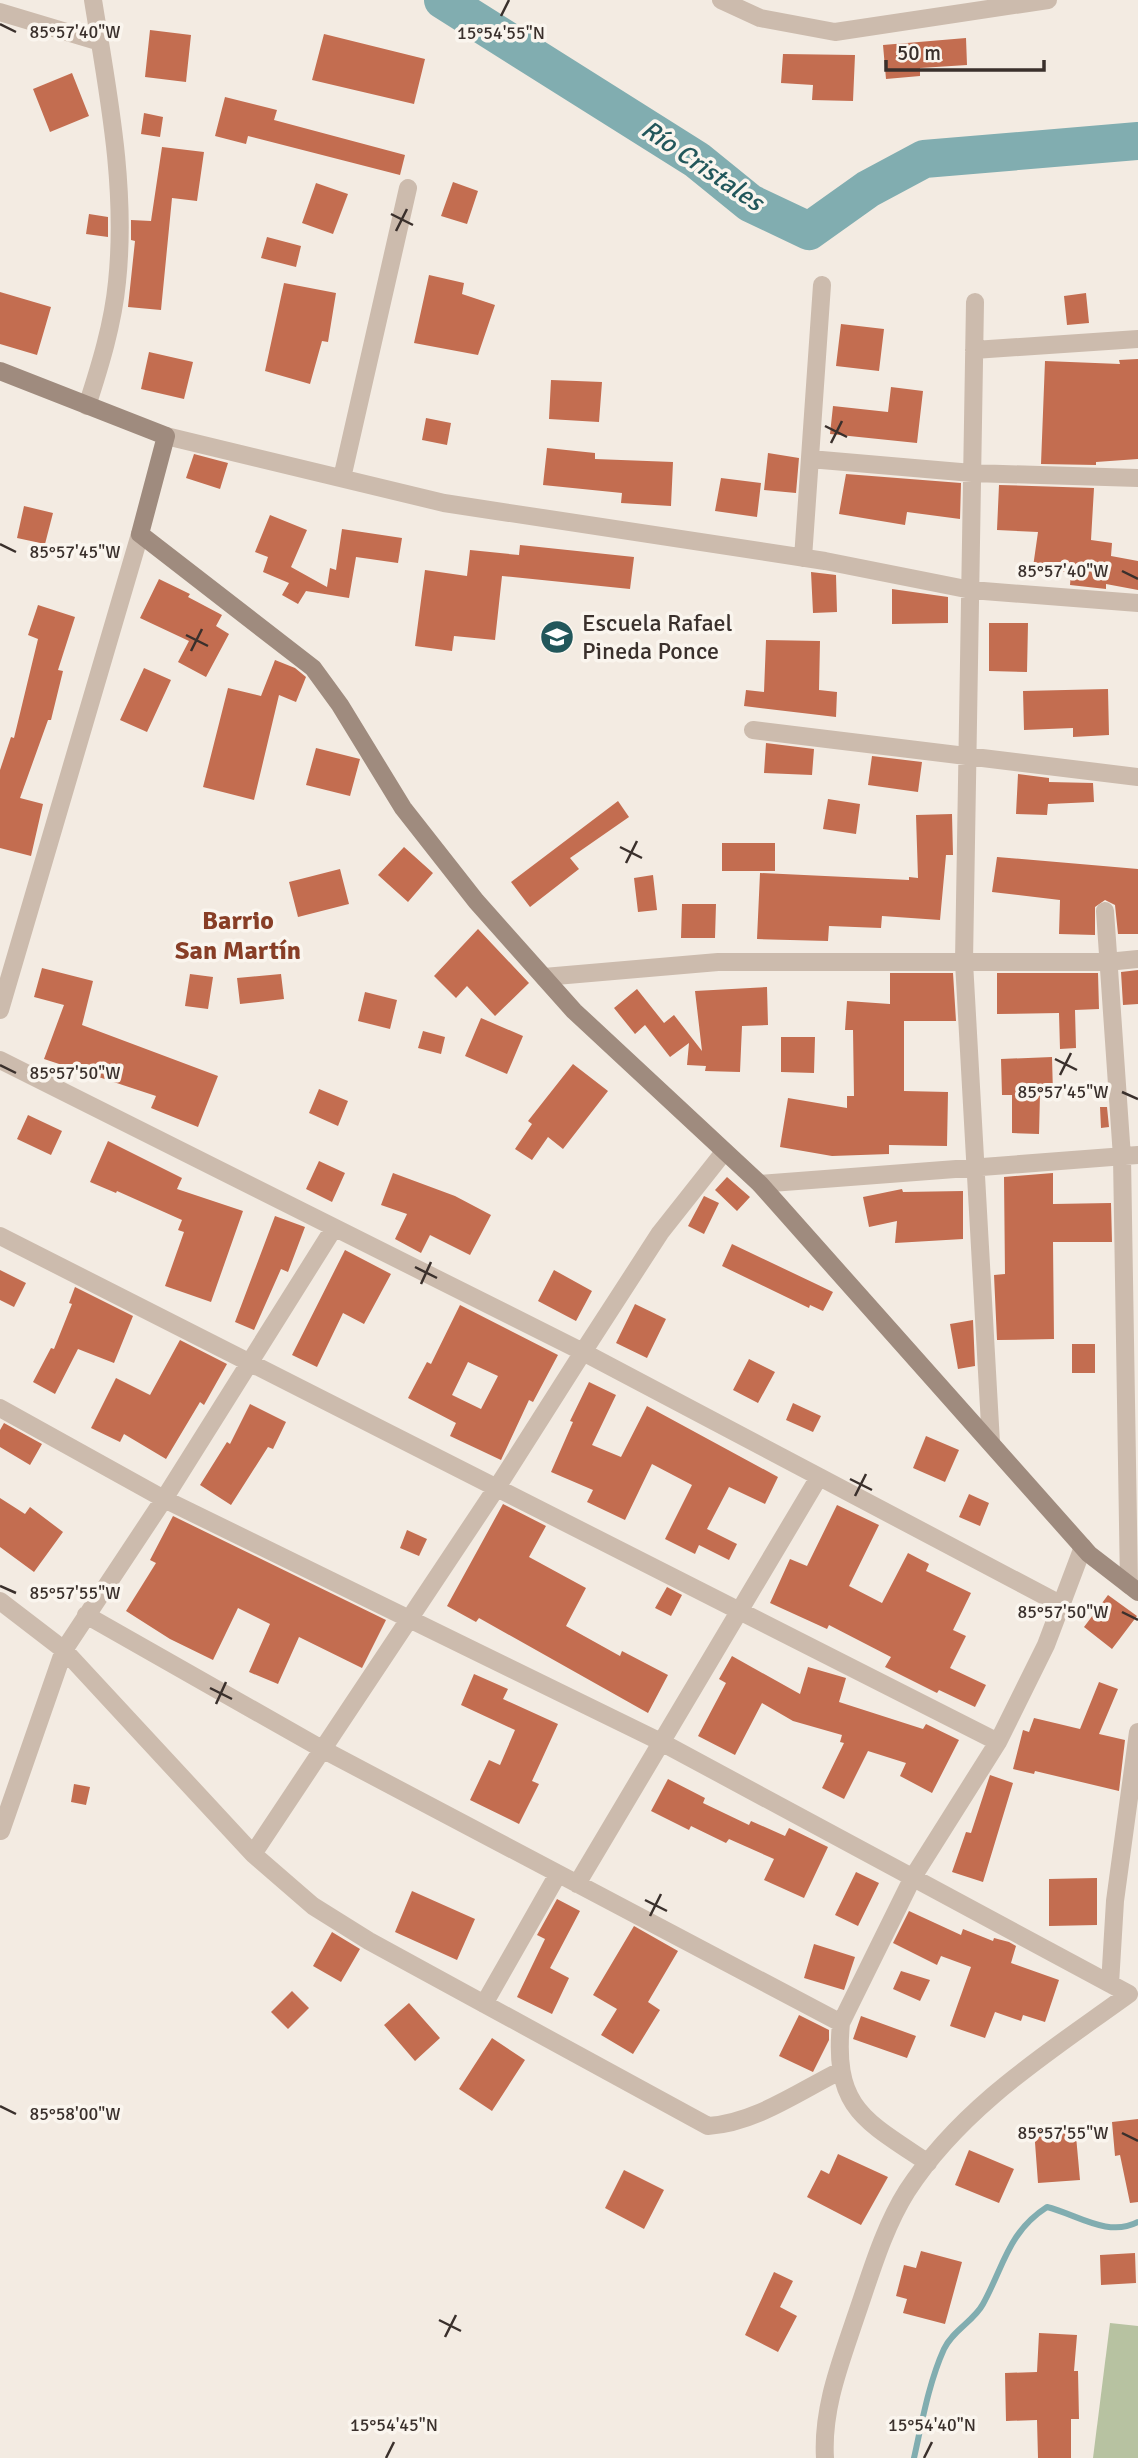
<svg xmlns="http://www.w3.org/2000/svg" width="1138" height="2458" font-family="Signika,sans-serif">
	<rect width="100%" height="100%" fill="#f3ebe2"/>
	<path fill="#b7c2a1" d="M1110 2323 1138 2326V2458H1093Z"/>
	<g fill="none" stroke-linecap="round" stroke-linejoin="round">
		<path stroke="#81adb0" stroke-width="6" d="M914 2458C922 2422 929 2382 944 2349 953 2330 974 2321 983 2304 1004 2266 1008 2232 1047 2207 1076 2214 1108 2238 1138 2222"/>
		<path stroke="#81adb0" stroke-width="38" d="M443 0 697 160 750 203 809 231 868 189 924 159 1138 141"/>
	</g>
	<path fill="#c36d50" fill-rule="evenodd" d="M150 30 191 35 186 82 145 77Z
		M324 34 425 59 414 104 312 80Z
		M966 38 967 65 920 68V76L886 79 883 45Z
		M783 54 855 55 853 101 812 100 813 85 781 83Z
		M72 73 89 116 50 132 33 89Z
		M225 97 277 110 274 120 405 155 400 175 248 136 246 144 215 136Z
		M144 113 163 117 160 137 141 134Z
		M162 147 204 152 197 201 172 198 161 310 128 307 135 241 131 240V220L151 221Z
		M453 182 478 191 467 224 441 216Z
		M316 183 348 194 333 234 302 223Z
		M89 214 108 217V237L86 234Z
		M267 237 301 246 296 267 261 258Z
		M429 275 464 283 462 294 495 305 478 355 414 343Z
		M284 283 336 293 328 342 322 341 310 384 265 371Z
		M0 292 51 307 37 355 0 344Z
		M1086 293 1089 323 1067 325 1064 296Z
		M841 324 884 329 879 371 836 366Z
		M149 352 193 362 184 399 141 389Z
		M1138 359V459L1096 462V465L1041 464 1045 361 1120 364 1119 360Z
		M551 380 602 382 599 422 549 419Z
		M891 387 923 391 917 443 830 434 833 406 888 412Z
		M426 418 451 423 447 445 422 440Z
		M547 448 595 453V459L673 462 671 506 621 503 622 493 543 485Z
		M768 453 799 458 796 493 764 490Z
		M194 454 228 463 220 489 186 478Z
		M846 474 961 483 960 519 907 512 905 525 839 514Z
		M721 478 761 483 757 517 715 511Z
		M999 485 1094 488 1091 540 1112 543 1111 556 1138 561V590L1106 584V589L1070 585 1071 573 1033 567 1038 532 997 530Z
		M24 506 53 513 45 544 17 538Z
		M270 515 307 530 291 567 327 587 330 568 336 570 342 529 402 538 398 563 356 557 349 598 306 591 298 604 282 595 289 583 263 572 268 557 255 552Z
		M520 545 634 557 630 589 502 576 495 640 454 636 452 651 415 646 425 570 467 576 470 550 519 555Z
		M811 572 836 575 837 612 813 613Z
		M159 579 190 594 188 597 222 615 216 626 229 634 206 677 178 662 189 641 140 618Z
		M892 589 948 597V623L892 624Z
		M38 605 75 617 58 670 63 671 51 720H48L20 798 43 804 31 856 0 848V770L11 737 14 738 38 639 28 635Z
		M989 623H1028L1027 672 989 671Z
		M766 640 820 641 819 690 837 692 836 717 744 706 746 690 764 692Z
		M275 660 295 668 306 677 296 702 279 695 254 800 203 787 228 688 261 696Z
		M144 668 171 680 147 732 120 720Z
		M1108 689 1109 735 1073 737V728L1024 730 1023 691Z
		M766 743 814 749 812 775 764 773Z
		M316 748 360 759 350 796 306 785Z
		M872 756 922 762 918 792 868 785Z
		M1018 774 1049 778V782L1093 783 1094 802 1048 804 1047 815 1016 814Z
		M828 799 860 804 856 834 823 829Z
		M618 801 629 817 570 858 579 869 530 907 511 882Z
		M952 814 953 855H946L940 920 882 916 881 928 829 926 828 941 757 939 760 873 909 880V877L918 878 916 815Z
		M722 843H775V871H722Z
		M404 847 433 873 408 902 378 875Z
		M997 857 1138 869V934H1118L1115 905 1105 900 1095 907V935L1059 934 1060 900 992 892Z
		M340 869 349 904 298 917 289 882Z
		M653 875 657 910 638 912 634 878Z
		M682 904H716L715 938H681Z
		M478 929 529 983 495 1016 467 986 456 998 434 976Z
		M42 968 93 981 82 1025 218 1076 198 1127 151 1108 156 1096 44 1059 64 1005 34 997Z
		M1138 970V1004L1123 1005 1121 972Z
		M890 973H953L956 1021H904V1091L948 1092 947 1146 889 1145V1154L832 1156 780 1147 788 1098 847 1108V1096H854L853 1030H845L847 1001 890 1004Z
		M997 973H1098L1099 1009 1075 1010 1076 1048 1060 1049 1059 1013 997 1014Z
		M190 974 213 977 208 1009 185 1006Z
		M281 974 284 999 240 1004 237 978Z
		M767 987 768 1025 742 1026 740 1072 705 1071 706 1066 687 1065 689 1043 670 1057 645 1025 635 1034 614 1008 637 989 664 1023 674 1015 702 1051 695 991Z
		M365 992 397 1000 390 1029 358 1021Z
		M481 1018 523 1036 507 1074 465 1056Z
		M423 1031 445 1037 441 1054 418 1048Z
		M781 1037H815L814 1073 781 1072Z
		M1052 1057 1053 1094H1040L1039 1134 1012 1133V1095H1002L1001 1059Z
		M573 1064 608 1091 563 1149 548 1137 532 1160 515 1149 532 1124 528 1121Z
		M319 1089 348 1101 338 1126 309 1113Z
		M1100 1107H1107L1109 1127 1101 1128Z
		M28 1115 62 1131 51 1155 17 1139Z
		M108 1141 182 1178 177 1189 243 1211 211 1302 165 1286 184 1232 178 1230 182 1220 117 1191 116 1193 90 1182Z
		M319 1161 345 1173 332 1202 306 1189Z
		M393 1173 455 1196 491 1215 470 1255 430 1235 421 1253 395 1239 407 1214 381 1205Z
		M1053 1173V1204L1111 1203 1112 1242H1053L1054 1339 997 1340 994 1275 1005 1274 1004 1177Z
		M727 1177 750 1197 737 1211 715 1190Z
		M902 1189 903 1192 963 1191V1239L895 1243 897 1221 869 1227 863 1197Z
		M704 1196 719 1203 704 1234 688 1226Z
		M275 1216 305 1227 288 1272 281 1269 254 1330 235 1322Z
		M732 1244 833 1292 823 1311 810 1305 809 1308 722 1266Z
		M345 1250 391 1274 364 1324 343 1313 317 1367 292 1355Z
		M0 1270 26 1283 14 1307 0 1300Z
		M554 1270 592 1291 576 1321 538 1301Z
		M75 1287 133 1316 114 1363 78 1349 55 1394 33 1382 51 1348 54 1349 72 1304 69 1303Z
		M635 1304 666 1319 647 1358 616 1343Z
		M460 1305 558 1355 533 1402 529 1400 501 1460 450 1436 456 1423 408 1398 427 1362 431 1364ZM468 1362 498 1376 481 1409 452 1395Z
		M973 1320 975 1366 958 1369 950 1324Z
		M180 1340 227 1364 204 1405 200 1402 166 1459 124 1434 120 1442 91 1428 116 1378 150 1395Z
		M1072 1344H1095V1373H1072Z
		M749 1359 775 1372 758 1403 733 1390Z
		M589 1382 616 1395 592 1445 621 1457 647 1406 778 1477 765 1504 729 1487 707 1529 737 1544 729 1560 699 1545 695 1554 665 1539 692 1485 652 1464 625 1520 587 1502 593 1490 551 1472 573 1422 570 1421Z
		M793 1403 821 1416 813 1432 786 1420Z
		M250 1404 286 1422 273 1449 268 1447 231 1505 200 1485 227 1442 230 1444Z
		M4 1423 42 1444 30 1465 0 1447V1430Z
		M926 1436 959 1450 945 1482 913 1468Z
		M969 1494 989 1503 980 1526 959 1517Z
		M0 1498 25 1514 30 1507 63 1532 34 1572 0 1547Z
		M503 1504 546 1526 529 1557 586 1588 566 1626 620 1656 622 1651 668 1675 648 1713 479 1618 476 1622 447 1606Z
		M837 1505 879 1525 849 1586 882 1603 908 1553 929 1564 926 1571 971 1593 953 1630 966 1636 950 1668 986 1685 975 1707 939 1690 937 1693 885 1667 891 1657 829 1625 827 1629 770 1603 790 1559 807 1566Z
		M173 1516 386 1620 362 1668 299 1637 278 1684 249 1672 270 1624 238 1608 213 1660 170 1639 126 1611 156 1563 150 1560Z
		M407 1530 427 1539 419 1556 400 1548Z
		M667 1587 682 1595 671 1616 655 1608Z
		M1108 1595 1137 1616 1112 1649 1084 1627Z
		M732 1656 800 1694 808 1667 846 1678 839 1702 923 1729 926 1724 959 1740 932 1793 900 1776 906 1763 868 1751 844 1799 822 1788 844 1743 840 1742 842 1735 793 1721 762 1703 735 1755 698 1736 726 1683 719 1679Z
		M474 1674 508 1689 503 1699 558 1724 532 1781 539 1784 519 1824 470 1800 489 1760 500 1765 515 1730 461 1705Z
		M1099 1682 1118 1689 1099 1734 1125 1740 1119 1791 1035 1771 1034 1774 1013 1769 1023 1730 1029 1732 1034 1718 1080 1729Z
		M990 1775 1013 1783 983 1882 952 1872 966 1832 971 1833Z
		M668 1779 705 1798 703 1803 749 1825 751 1821 785 1836 789 1828 828 1847 804 1898 764 1880 774 1859 729 1839 726 1843 691 1826 689 1830 651 1811Z
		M74 1784 90 1787 86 1805 71 1802Z
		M856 1872 879 1883 858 1926 835 1915Z
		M1097 1878V1925L1049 1926V1879Z
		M412 1891 475 1919 457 1960 395 1932Z
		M557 1899 580 1911 550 1968 569 1978 552 2014 517 1997 545 1939 537 1935Z
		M909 1911 961 1935 963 1929 993 1941 994 1938 1009 1942 1016 1946 1011 1963 1059 1980 1045 2022 1023 2015 1021 2021 995 2012 985 2038 950 2026 971 1967 941 1956 937 1965 893 1943Z
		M634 1926 678 1951 648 2002 660 2010 633 2054 601 2035 617 2009 593 1995Z
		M332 1932 360 1949 341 1982 313 1966Z
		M814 1944 855 1957 844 1990 804 1978Z
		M901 1971 930 1980 920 2001 893 1989Z
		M292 1991 309 2008 288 2029 271 2012Z
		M409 2003 440 2038 415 2061 384 2025Z
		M799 2015 829 2030V2040L813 2072 779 2056Z
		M861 2016 916 2036 907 2058 853 2039Z
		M492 2038 525 2060 492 2111 459 2089Z
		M1138 2119V2202L1130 2203 1120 2155 1115 2156 1112 2122Z
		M1075 2125 1080 2180 1038 2183 1034 2129Z
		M969 2150 1014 2169 999 2203 955 2185Z
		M838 2154 888 2177 861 2225 807 2197 821 2170 829 2174Z
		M624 2170 664 2190 644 2229 605 2208Z
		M921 2251 962 2262 945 2324 903 2313 907 2299 896 2296 904 2265 916 2268Z
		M1135 2253 1136 2283 1101 2285 1100 2255Z
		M774 2272 793 2281 780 2307 797 2316 778 2352 745 2335Z
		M1039 2333 1077 2335 1074 2371H1078L1079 2419H1071V2458H1038L1037 2420 1006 2421 1005 2373 1037 2372Z"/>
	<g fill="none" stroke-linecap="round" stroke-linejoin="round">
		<path stroke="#ccbbad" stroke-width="18" d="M721 0 760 18 835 32 1048 0
			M0 12 100 42
			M975 302 964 962 991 1443
			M974 350 1138 339
			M87 406C100 366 113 324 117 282 127 187 108 93 93 0
			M166 436 444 503 825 561 971 590 1138 603
			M810 459 972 473 1138 478
			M342 478 408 188
			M803 558 822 285
			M753 730 1138 777
			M1105 911 1122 1157 1129 1585
			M544 977 718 962H1107L1138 959
			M0 1010 140 534
			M0 1060 583 1352 503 1478 253 1854
			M724 1152 660 1233 583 1352 1060 1604
			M760 1184 1138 1155
			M0 1236 998 1742
			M0 1408 164 1499 661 1742 1129 1994C1049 2052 962 2106 907 2191 883 2229 870 2276 855 2319 840 2364 822 2409 825 2458
			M0 1601 64 1650 253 1854 313 1906 369 1941 708 2126C755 2123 798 2092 840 2071
			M86 1615 322 1749 841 2023 913 1877 998 1742 1046 1645 1083 1547
			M1 1831 64 1650 164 1499 334 1228
			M577 1884 819 1477
			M1110 1984 1115 1901 1138 1732
			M484 2004 558 1874
			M841 2023C833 2108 864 2120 928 2163"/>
		<path stroke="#9f8b7e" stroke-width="18" d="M0 371 166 436 140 534 313 668 340 705 403 808 476 901 574 1011 760 1184 1089 1554 1138 1592"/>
	</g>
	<path fill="none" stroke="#3a302c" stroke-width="2.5" d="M501 16 509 0M0 24 16 32M391 214 413 225M396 231 407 209M825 426 847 437M831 443 842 421M0 544 16 552M1122 571 1138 579M186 635 208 646M191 651 202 629M620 847 642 858M626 863 637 841M1055 1059 1077 1070M0 1065 16 1073M1060 1075 1071 1053M1122 1092 1138 1099M415 1267 437 1278M421 1284 431 1262M850 1479 872 1490M855 1496 866 1474M0 1586 16 1593M1122 1612 1138 1620M210 1688 232 1699M216 1704 226 1682M645 1900 667 1911M650 1916 661 1894M0 2106 16 2114M1122 2133 1138 2141M439 2320 461 2331M445 2337 456 2315M386 2458 394 2442M924 2458 932 2442"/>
	<defs>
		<g id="school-disc" transform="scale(1.75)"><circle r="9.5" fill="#22575b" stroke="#faf5ee"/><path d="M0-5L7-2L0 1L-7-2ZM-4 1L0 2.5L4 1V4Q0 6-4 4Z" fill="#fff"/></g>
	</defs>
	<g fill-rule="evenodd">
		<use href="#school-disc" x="557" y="637"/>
	</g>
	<g text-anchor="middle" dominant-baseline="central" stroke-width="7" stroke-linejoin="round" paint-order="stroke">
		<g font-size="24" fill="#3a302c" stroke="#faf5ee" text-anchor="start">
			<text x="582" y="623">Escuela Rafael<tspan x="582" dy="28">Pineda Ponce</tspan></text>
		</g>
		<g font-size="26" font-style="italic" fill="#22575b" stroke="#faf5ee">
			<text transform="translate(702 166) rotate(34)">Río Cristales</text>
		</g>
		<g font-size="26" font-weight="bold" fill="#883e26" stroke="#faf5ee">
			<text x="238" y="921">Barrio<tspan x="238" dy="30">San Martín</tspan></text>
		</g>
	</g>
	<g font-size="18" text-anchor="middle" fill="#3a302c" stroke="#faf5ee" stroke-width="7" stroke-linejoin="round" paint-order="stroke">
		<text x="75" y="38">85°57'40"W</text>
		<text x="501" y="39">15°54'55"N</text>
		<text x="75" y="558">85°57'45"W</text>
		<text x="1063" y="577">85°57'40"W</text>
		<text x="75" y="1079">85°57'50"W</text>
		<text x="1063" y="1098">85°57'45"W</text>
		<text x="75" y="1599">85°57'55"W</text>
		<text x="1063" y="1618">85°57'50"W</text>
		<text x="75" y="2120">85°58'00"W</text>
		<text x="1063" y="2139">85°57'55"W</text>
		<text x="394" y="2431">15°54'45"N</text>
		<text x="932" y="2431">15°54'40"N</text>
	</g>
	<path d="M886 60v10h158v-10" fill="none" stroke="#3a302c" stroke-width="3.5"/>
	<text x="897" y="60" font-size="21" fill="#3a302c" stroke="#faf5ee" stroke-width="5" paint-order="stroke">50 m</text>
</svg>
